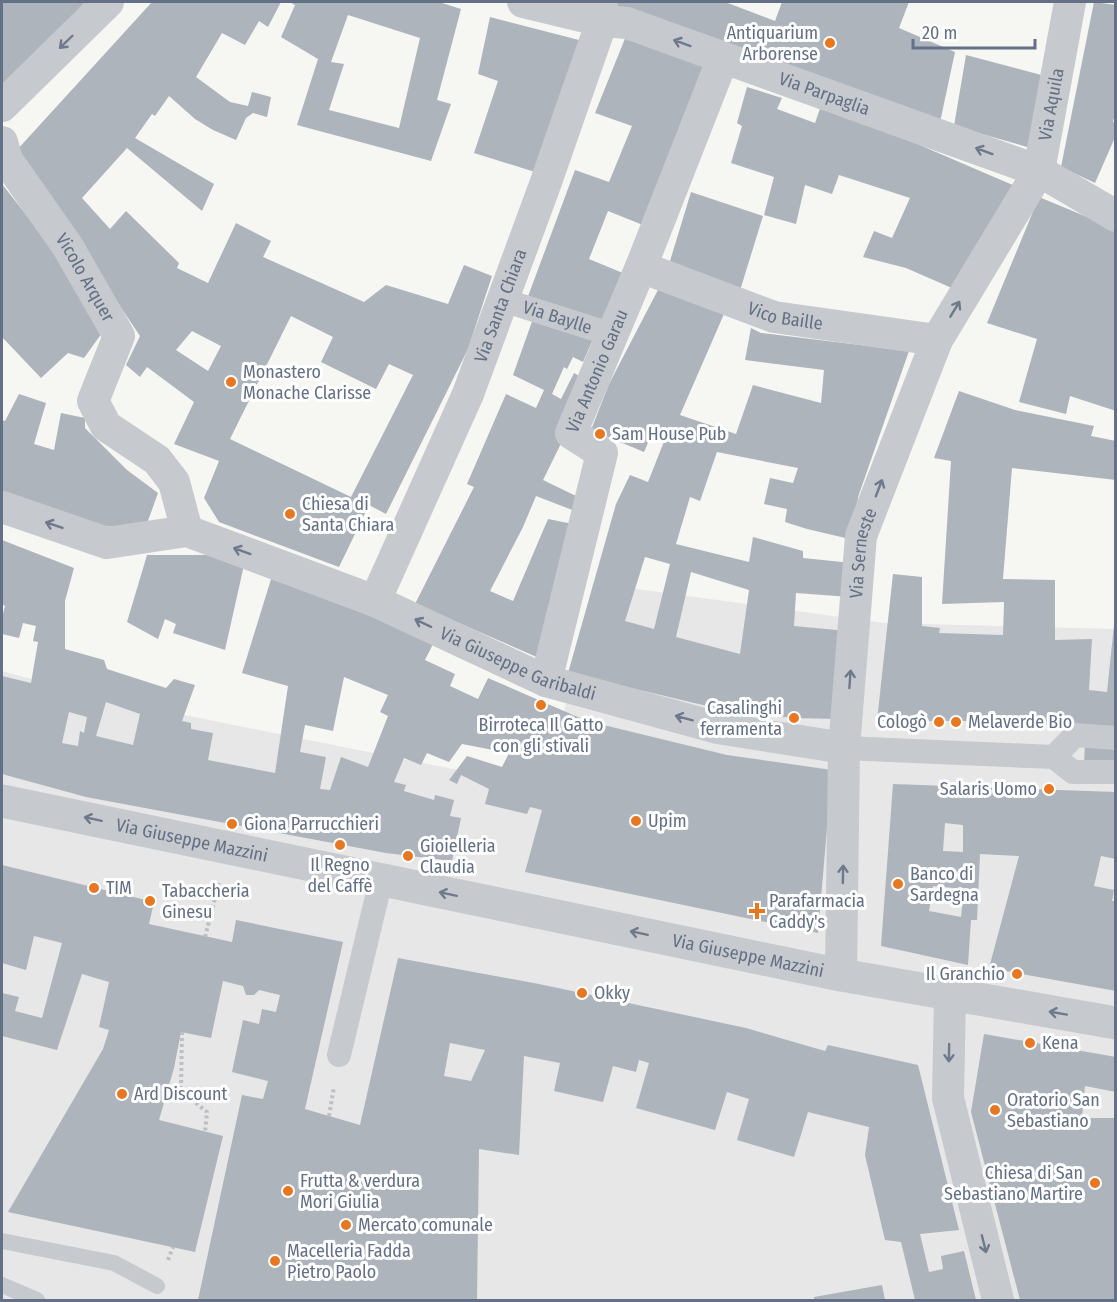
<svg xmlns="http://www.w3.org/2000/svg" width="1117" height="1302" font-family="'Fira Sans Condensed',sans-serif">
	<rect width="100%" height="100%" fill="#f6f6f3"/>
	<path fill="#e6e7e6" d="M593 583 884 623 1115 629V1300H2V671L95 697 547 788Z"/>
	<path fill="#aeb4bb" fill-rule="evenodd" d="M2 2H85L2 92Z
		M152 2H281L268 27 259 21 245 45 222 33 196 77 230 102 248 106 252 92 271 97 267 117 253 113 246 118 236 140 213 130 195 119 169 96 155 116 152 114 135 138 214 184 202 211 127 148 82 198 110 229 126 211 179 263 177 268 208 283 236 223 271 241 263 257 364 302 386 285 448 304 464 265 492 276 468 349 386 514 369 505 339 567 219 522 204 498 219 461 174 444 194 402 147 367 140 377 126 365 140 336 16 151ZM291 316 333 337 321 362 376 389 389 364 413 375 351 497 230 439ZM192 331 221 346 208 371 176 350Z
		M289 2H439L461 9 437 100 451 104 431 161 297 125 318 59 281 37 295 5ZM348 15 420 38 399 128 329 110 344 64 331 62Z
		M606 2H725L775 21 782 2H909L899 28 955 52 939 127 711 39Z
		M1094 2 1116 5V110L1113 122 1116 123V135L1095 183 1061 167Z
		M490 17 579 40 535 172 474 153 498 81 478 74Z
		M626 36 706 64 648 227 608 211 589 259 630 276 612 326 527 299 575 170 609 182 632 126 595 113Z
		M966 55 1049 77 1038 150 954 126Z
		M747 87 782 98 777 109 815 123 822 103 1015 186 961 292 906 268 863 257 874 231 892 238 910 198 839 175 832 194 805 185 796 224 764 215 774 177 731 163 742 126 737 123Z
		M2 184 50 245 102 333 84 358 68 353 41 378 2 337Z
		M691 192 763 216 738 297 667 271Z
		M1039 197 1116 229V411L1070 396 1066 414 1019 402 1037 339 987 323Z
		M660 286 724 314 680 415 736 434 753 385 821 403 824 370 745 360 751 328 761 333 909 351 858 497 854 540 807 529 785 522 787 509 764 504 770 478 793 483 798 468 717 452 700 501 690 497 676 544 749 562 753 537 803 551V558L852 563 850 597 796 593 794 626 847 631 837 719 793 718 724 710 568 673 616 504 630 475 648 482 665 439 651 436 644 452 591 430 609 384ZM645 557 670 564 654 629 625 621ZM691 572 749 590 740 654 676 637Z
		M534 316 594 337 583 362 573 357 567 369 564 367 552 394 561 399 574 373 591 383 543 480 576 496 575 511 536 496 523 527 490 591 513 601 548 519 573 524 539 658 415 604 474 487 467 484 506 394 536 408 544 390 513 375Z
		M959 391 1015 410 1094 426 1091 436 1116 441V480L1012 468 1003 579 1055 580V640L1092 639 1089 690 1107 692 1114 625H1116V730L1001 721H877L893 574 922 577V626L940 628 939 633 1003 635 1004 602 942 604 951 461 934 458Z
		M19 394 46 403 34 444 54 450 61 413 85 418V428L127 470 158 493 145 529 103 526 2 496V420L5 421Z
		M2 540 74 568 65 601V649L104 660 107 669 166 688 174 679 195 685 182 721 191 723V729L213 733 208 760 275 773 288 686 242 673 272 576 345 598 433 644 425 660 455 674 450 686 478 699 488 678 587 721 727 755 832 770 818 933 525 872 542 810 530 807 527 814 485 804 489 789 461 775 457 784 449 780 467 756 502 767 509 753 462 744 449 762 427 753 421 765 404 758 394 782 406 785 404 791 434 800 435 795 454 800 450 816 461 818 452 861 386 853 86 797 2 774V676L31 683 38 642 33 641 36 626 23 623 19 638 2 634V617L5 606 2 604ZM344 677 388 695 380 712 388 716 368 767 341 757 330 790 320 789 326 757 300 752 305 725 333 731ZM106 702 140 714 133 745 96 736ZM69 712 87 717 84 733 80 731 78 746 62 743Z
		M147 555H214L244 565 225 650 173 633 176 624 165 619 158 639 127 622Z
		M1085 744 1116 745V766L1084 764Z
		M893 784 1116 792V859L1101 856 1094 886 1114 890 1112 901H1116V991L989 968 1019 856 980 854 977 920H971L968 965 881 946ZM945 823 963 825V852L943 851ZM933 886 964 889 961 917 929 911Z
		M2 865 154 902 149 924 232 942 236 920 343 942 305 1109 360 1125 398 958 539 984 746 1028 825 1051 828 1045 918 1065 959 1230 920 1234 929 1272 943 1269 941 1256 964 1251 976 1300H915L901 1242 885 1240 865 1155 869 1127 808 1112 794 1157 737 1140 749 1099 727 1092 715 1130 636 1108 649 1063 639 1060 636 1072 613 1066 603 1102 554 1091 560 1063 524 1056 519 1155 479 1149 477 1300H198L242 1095 263 1099 268 1081 232 1072 243 1020 259 1024 262 1009 276 1012 280 995 259 990 254 995H246L243 986 223 981 211 1038 181 1032 174 1068 159 1120 223 1136 195 1252 8 1212 103 1049 109 1030 99 1027 109 982 82 974 57 1050 2 1036V993L19 997 15 1011 42 1018 62 943 34 936 26 970 2 963ZM450 1043 485 1050 471 1081 444 1076Z
		M984 1034 1116 1057V1092L1085 1086 1082 1118H1116V1300H1020L971 1112Z
		M882 1285 885 1300H814V1297Z"/>
	<g fill="none" stroke-linecap="round" stroke-linejoin="round">
		<path stroke="#bdbfc2" stroke-width="4" stroke-dasharray="3 3" stroke-linecap="butt" d="M205 937 219 883
			M182 1032 181 1091 207 1112 205 1132
			M329 1116 334 1087
			M168 1260 173 1247"/>
		<path stroke="#c6c9cd" stroke-width="16" d="M2 1241 114 1263 157 1286
			M2 1285 37 1300"/>
		<g stroke="#c6c9cd" stroke-width="24">
			<path id="s1" d="M503 300 613 335"/>
			<path d="M844 748 1054 757 1075 735 1116 738"/>
			<path d="M1054 757 1073 772H1116"/>
			<path d="M339 1055 381 880"/>
		</g>
		<g stroke="#c6c9cd" stroke-width="32">
			<path id="s2" d="M523 2 602 21 627 23 1039 171 1116 216"/>
			<path d="M2 106 108 2"/>
			<path id="s3" d="M2 142 7 160 68 247 119 336 93 401 106 426 157 460 174 482 187 531"/>
			<path id="s4" d="M641 267 774 317 937 340"/>
			<path id="s5" d="M2 507 107 543 187 531 375 601 546 681 718 728 844 748"/>
			<path id="s6" d="M375 601 468 394 546 182 602 21V2"/>
			<path id="s7" d="M546 681 602 453 571 433 641 267 723 58"/>
			<path id="s8" d="M841 975 844 748 861 536 937 340 1039 171 1070 2"/>
			<path d="M950 995 948 1098 998 1300"/>
		</g>
		<path stroke="#c6c9cd" stroke-width="33" id="s9" d="M2 801 841 975 1116 1023"/>
	</g>
	<defs><path id="oneway-shaft" d="M-6 0H5M1.5-3L5.5 0L1.5 3" fill="none" stroke-width="1.6" stroke-linecap="round" stroke-linejoin="round" transform="scale(1.5)"/></defs>
	<g stroke="#6e798c">
		<use href="#oneway-shaft" transform="translate(66 42) rotate(136)"/>
		<use href="#oneway-shaft" transform="translate(682 43) rotate(-160)"/>
		<use href="#oneway-shaft" transform="translate(984 151) rotate(-160)"/>
		<use href="#oneway-shaft" transform="translate(955 309) rotate(-59)"/>
		<use href="#oneway-shaft" transform="translate(879 488) rotate(-69)"/>
		<use href="#oneway-shaft" transform="translate(54 525) rotate(-161)"/>
		<use href="#oneway-shaft" transform="translate(242 551) rotate(-160)"/>
		<use href="#oneway-shaft" transform="translate(423 623) rotate(-155)"/>
		<use href="#oneway-shaft" transform="translate(850 679) rotate(-86)"/>
		<use href="#oneway-shaft" transform="translate(684 718) rotate(-165)"/>
		<use href="#oneway-shaft" transform="translate(93 819) rotate(-168)"/>
		<use href="#oneway-shaft" transform="translate(843 874) rotate(-89)"/>
		<use href="#oneway-shaft" transform="translate(448 894) rotate(-168)"/>
		<use href="#oneway-shaft" transform="translate(639 933) rotate(-168)"/>
		<use href="#oneway-shaft" transform="translate(1058 1013) rotate(-170)"/>
		<use href="#oneway-shaft" transform="translate(949 1053) rotate(91)"/>
		<use href="#oneway-shaft" transform="translate(984 1244) rotate(76)"/>
	</g>
	<g fill="#e87722" stroke="#fff" stroke-width="2">
		<circle cx="830" cy="43" r="6"/>
		<circle cx="231" cy="382" r="6"/>
		<circle cx="600" cy="434" r="6"/>
		<circle cx="290" cy="514" r="6"/>
		<circle cx="541" cy="705" r="6"/>
		<circle cx="794" cy="718" r="6"/>
		<circle cx="939" cy="722" r="6"/>
		<circle cx="956" cy="722" r="6"/>
		<circle cx="1049" cy="789" r="6"/>
		<circle cx="636" cy="821" r="6"/>
		<circle cx="232" cy="824" r="6"/>
		<circle cx="340" cy="845" r="6"/>
		<circle cx="408" cy="856" r="6"/>
		<circle cx="898" cy="884" r="6"/>
		<circle cx="94" cy="888" r="6"/>
		<circle cx="150" cy="901" r="6"/>
		<path d="M754 902h6v6h6v6h-6v6h-6v-6h-6v-6h6z"/>
		<circle cx="1017" cy="974" r="6"/>
		<circle cx="582" cy="993" r="6"/>
		<circle cx="1030" cy="1043" r="6"/>
		<circle cx="122" cy="1094" r="6"/>
		<circle cx="995" cy="1110" r="6"/>
		<circle cx="1095" cy="1183" r="6"/>
		<circle cx="288" cy="1191" r="6"/>
		<circle cx="346" cy="1225" r="6"/>
		<circle cx="275" cy="1261" r="6"/>
	</g>
	<g text-anchor="middle" dominant-baseline="central" stroke-width="6" stroke-linejoin="round" paint-order="stroke">
		<g font-size="18" fill="#647085" stroke="#fff" text-anchor="start">
			<text x="818" y="33" text-anchor="end">Antiquarium<tspan x="818" dy="21">Arborense</tspan></text>
			<text x="243" y="372">Monastero<tspan x="243" dy="21">Monache Clarisse</tspan></text>
			<text x="612" y="434">Sam House Pub</text>
			<text x="302" y="504">Chiesa di<tspan x="302" dy="21">Santa Chiara</tspan></text>
			<text x="782" y="708" text-anchor="end">Casalinghi<tspan x="782" dy="21">ferramenta</tspan></text>
			<text x="927" y="722" text-anchor="end">Cologò</text>
			<text x="968" y="722">Melaverde Bio</text>
			<text x="541" y="725" text-anchor="middle">Birroteca Il Gatto<tspan x="541" dy="21">con gli stivali</tspan></text>
			<text x="1037" y="789" text-anchor="end">Salaris Uomo</text>
			<text x="648" y="821">Upim</text>
			<text x="244" y="824">Giona Parrucchieri</text>
			<text x="420" y="846">Gioielleria<tspan x="420" dy="21">Claudia</tspan></text>
			<text x="340" y="865" text-anchor="middle">Il Regno<tspan x="340" dy="21">del Caffè</tspan></text>
			<text x="910" y="874">Banco di<tspan x="910" dy="21">Sardegna</tspan></text>
			<text x="106" y="888">TIM</text>
			<text x="162" y="891">Tabaccheria<tspan x="162" dy="21">Ginesu</tspan></text>
			<text x="769" y="901">Parafarmacia<tspan x="769" dy="21">Caddy's</tspan></text>
			<text x="1005" y="974" text-anchor="end">Il Granchio</text>
			<text x="594" y="993">Okky</text>
			<text x="1042" y="1043">Kena</text>
			<text x="134" y="1094">Ard Discount</text>
			<text x="1007" y="1100">Oratorio San<tspan x="1007" dy="21">Sebastiano</tspan></text>
			<text x="1083" y="1173" text-anchor="end">Chiesa di San<tspan x="1083" dy="21">Sebastiano Martire</tspan></text>
			<text x="300" y="1181">Frutta &amp; verdura<tspan x="300" dy="21">Mori Giulia</tspan></text>
			<text x="358" y="1225">Mercato comunale</text>
			<text x="287" y="1251">Macelleria Fadda<tspan x="287" dy="21">Pietro Paolo</tspan></text>
		</g>
		<g font-size="18" fill="#647085" stroke="#fff">
			<text stroke="none"><textPath href="#s2" startOffset="316">Via Parpaglia</textPath></text>
			<text stroke="none"><textPath href="#s8" startOffset="915">Via Aquila</textPath></text>
			<text stroke="none"><textPath href="#s3" startOffset="160">Vicolo Arquer</textPath></text>
			<text stroke="none"><textPath href="#s6" startOffset="321">Via Santa Chiara</textPath></text>
			<text stroke="none"><textPath href="#s4" startOffset="153">Vico Baille</textPath></text>
			<text stroke="none"><textPath href="#s1" startOffset="57">Via Baylle</textPath></text>
			<text stroke="none"><textPath href="#s7" startOffset="339">Via Antonio Garau</textPath></text>
			<text stroke="none"><textPath href="#s8" startOffset="423">Via Serneste</textPath></text>
			<text stroke="none"><textPath href="#s5" startOffset="549">Via Giuseppe Garibaldi</textPath></text>
			<text stroke="none"><textPath href="#s9" startOffset="194">Via Giuseppe Mazzini</textPath></text>
			<text stroke="none"><textPath href="#s9" startOffset="762">Via Giuseppe Mazzini</textPath></text>
		</g>
	</g>
	<rect width="1117" height="1302" fill="none" stroke="#647085" stroke-width="6"/>
	<path d="M913 39v9h122v-9" fill="none" stroke="#647085" stroke-width="3"/>
	<text x="922" y="39" font-size="18" fill="#647085" stroke="#ffffff" stroke-width="4.5" paint-order="stroke">20 m</text>
</svg>
